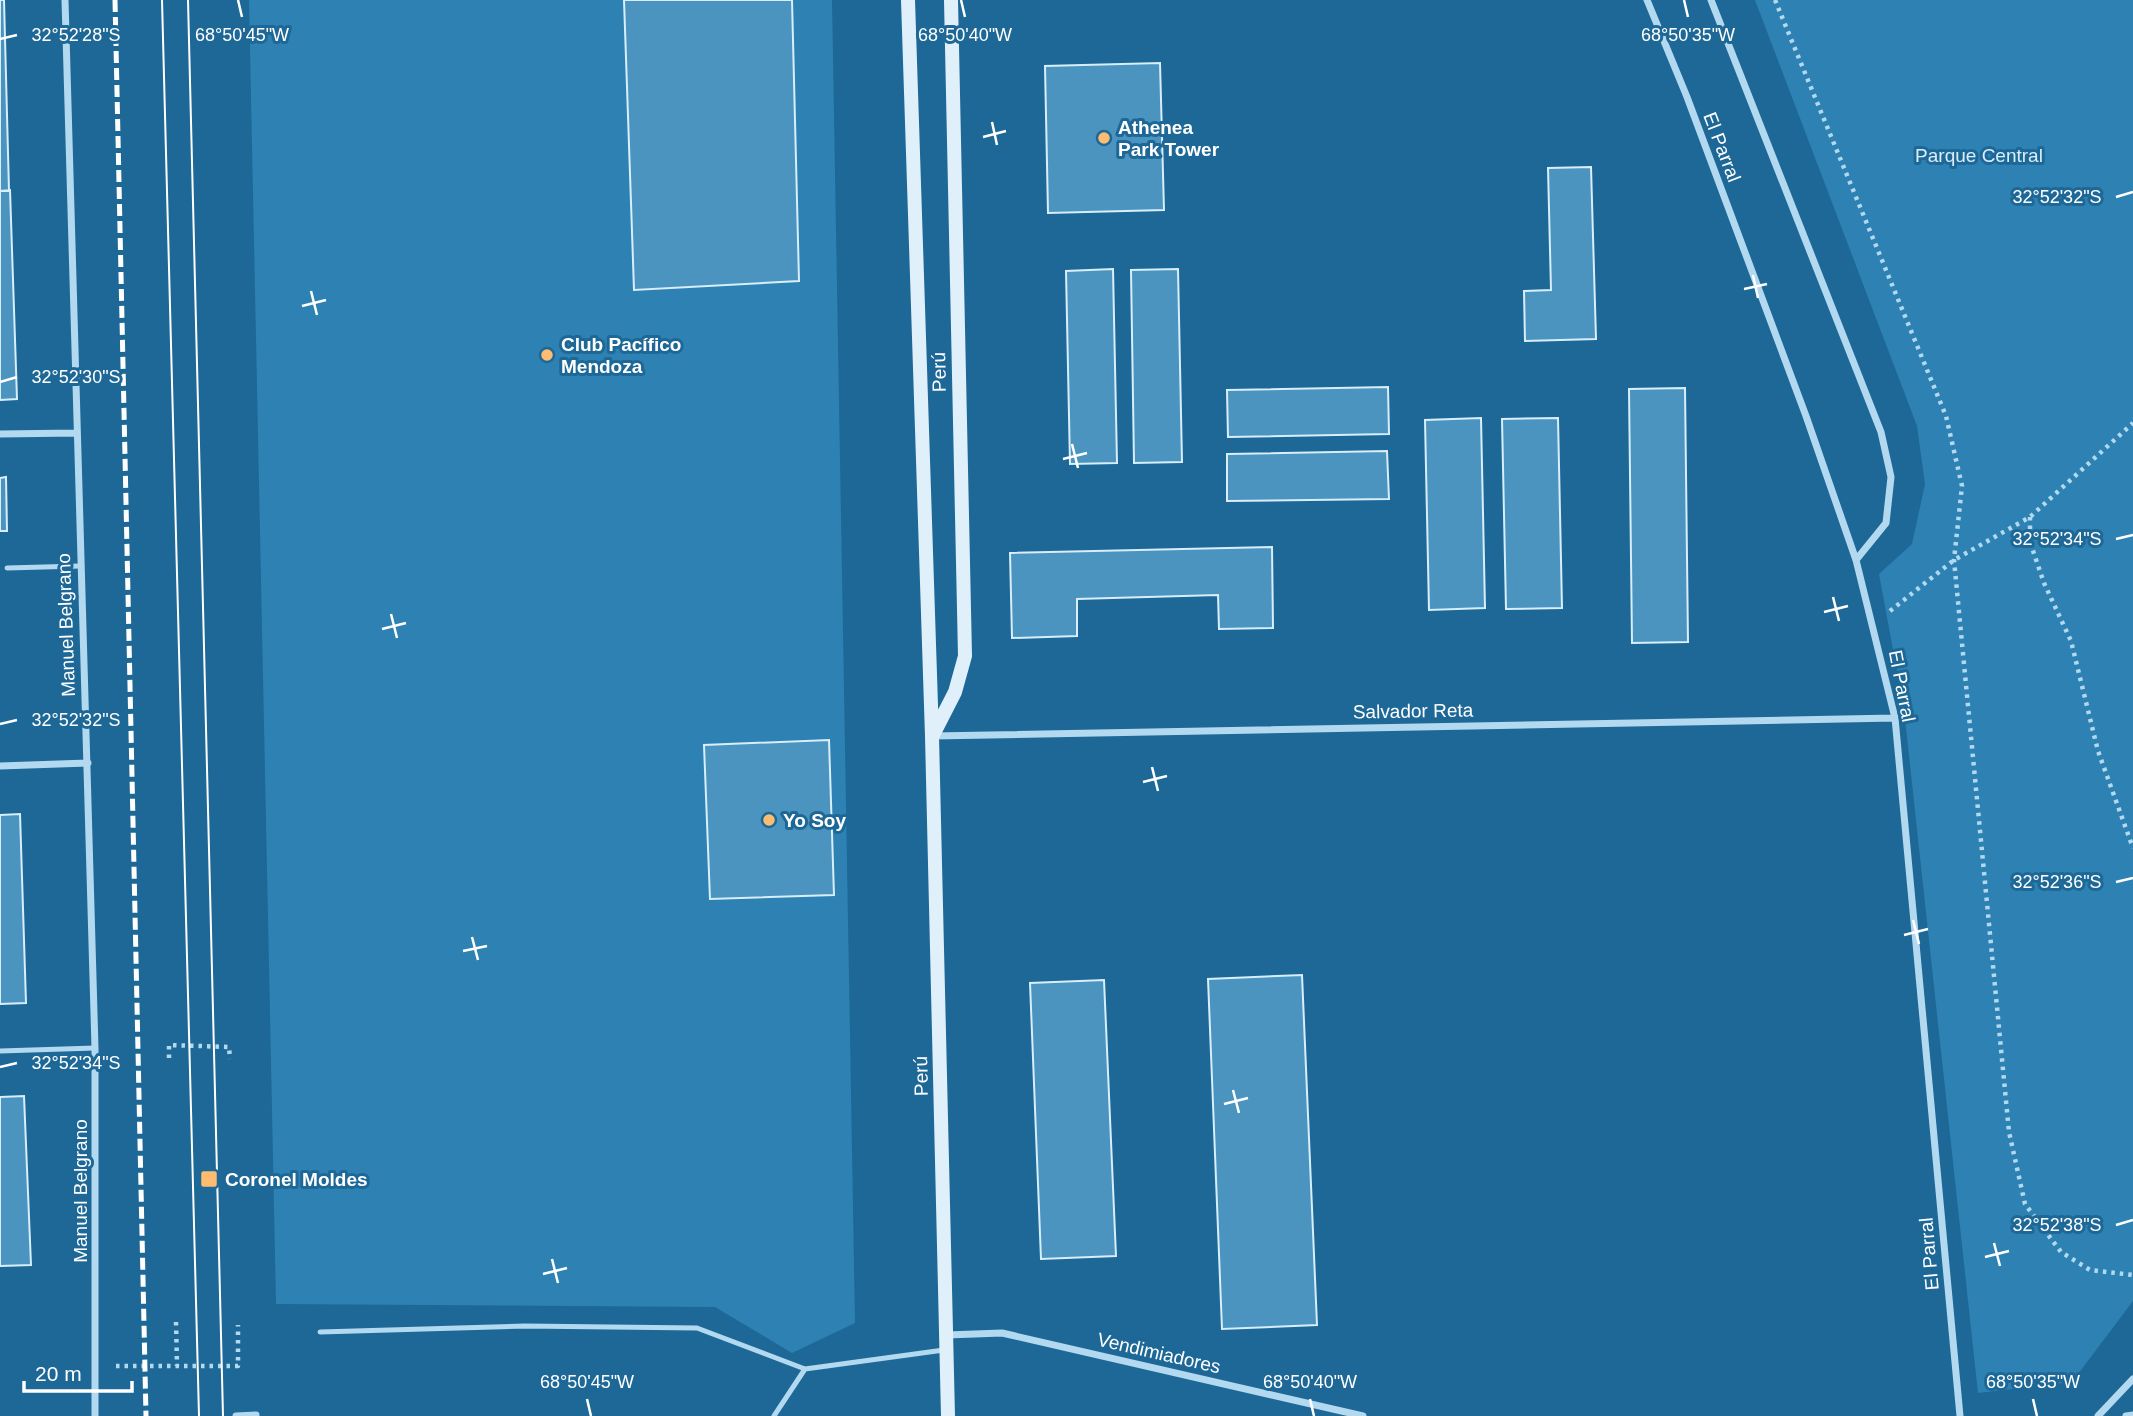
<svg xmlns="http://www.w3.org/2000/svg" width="2133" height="1416" font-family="Arial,sans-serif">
	<rect width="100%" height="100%" fill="#1d6897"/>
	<path fill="#2d82b3" d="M249 0H832L855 1323 792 1353 715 1307 276 1304Z
		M1755 0H2133V1301L2072 1382 1978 1393 1904 709 1879 574 1912 544 1925 484 1917 426Z"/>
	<path fill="#4a94bf" stroke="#d8eefb" stroke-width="2" d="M0 0H4L9 191H0Z
		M624 0H792L799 281 634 290Z
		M1160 63 1164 210 1048 213 1045 66Z
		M1591 167 1596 339 1525 341 1524 291 1551 290 1548 168Z
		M10 190 17 399 0 400V191Z
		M1113 269 1117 463 1070 464 1066 271Z
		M1178 269 1182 462 1134 463 1131 270Z
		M1388 387 1389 434 1228 437 1227 390Z
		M1685 388 1688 642 1632 643 1629 389Z
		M1481 418 1485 608 1429 610 1425 420Z
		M1558 418 1562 608 1506 609 1502 419Z
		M1387 451 1389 499 1227 501V454Z
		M6 477 7 531H0V478Z
		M1272 547 1273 628 1219 629 1218 595 1077 599V636L1012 638 1010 553Z
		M829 740 834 895 710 899 704 745Z
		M20 814 26 1003 0 1004V815Z
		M1302 975 1317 1325 1222 1329 1208 979Z
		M1104 980 1116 1256 1041 1259 1030 983Z
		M24 1096 31 1265 0 1266V1097Z"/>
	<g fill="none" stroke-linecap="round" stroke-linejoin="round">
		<path stroke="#b2d9ef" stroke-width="4.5" stroke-dasharray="3.5 5" stroke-linecap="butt" d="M1775 0 1946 416 1962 486 1954 560 2009 1132 2025 1204 2061 1252 2090 1270 2133 1275
			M2030 517V542L2044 583 2071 641 2098 751 2133 848
			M1890 611 1954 560 2030 517 2133 423
			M169 1058V1045L229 1047 230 1059
			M176 1322 177 1366
			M116 1366H238V1325"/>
		<path stroke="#b2d9ef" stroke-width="5" d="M7 568 80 566
			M0 1051 95 1048
			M320 1332 525 1326 697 1328 805 1369 944 1350
			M774 1416 805 1369"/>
		<path stroke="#b2d9ef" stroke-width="7" d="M65 0 95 1048V1416
			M1647 0 1687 97 1806 416 1856 560 1895 718 1960 1416
			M1711 0 1881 432 1891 477 1886 523 1856 560
			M0 434 76 433
			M933 736 1895 718
			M0 766 88 763
			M947 1335 1002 1333 1363 1416
			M236 1416 256 1415
			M2098 1416 2133 1379
			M2126 1416 2133 1415"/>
		<path stroke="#dff0fb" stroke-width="14" d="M908 0 932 736 948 1416
			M933 735 955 692 965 656 951 0"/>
		<path stroke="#fff" stroke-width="2" d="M162 0 199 1416
			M188 0 223 1416"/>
		<path stroke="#fff" stroke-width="5" stroke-dasharray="12 5" stroke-linecap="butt" d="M115 0 146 1416"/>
	</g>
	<path fill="none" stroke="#fff" stroke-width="2.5" d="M238 0 242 17M961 0 965 17M1684 0 1688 17M0 39 17 35M992 122 997 145M983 137 1006 131M2116 197 2133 192M1753 275 1758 298M1744 289 1767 284M311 291 317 315M302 306 326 300M0 382 17 377M1072 444 1078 468M1063 459 1087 453M2116 539 2133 535M1833 597 1839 621M1824 612 1848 606M391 614 397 638M382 629 406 623M0 724 17 720M1152 767 1158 791M1143 782 1167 776M2116 882 2133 878M1913 920 1919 944M1904 935 1928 929M472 937 478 960M463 951 487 946M0 1067 17 1063M1233 1090 1239 1113M1224 1104 1248 1098M2116 1225 2133 1220M1994 1243 2000 1266M1985 1257 2009 1251M552 1259 558 1283M543 1274 567 1268M587 1399 591 1416M1310 1399 1314 1416M2033 1399 2037 1416"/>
	<g fill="#febc71" stroke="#1d6897" stroke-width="2.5">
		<circle cx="1104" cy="138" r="7"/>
		<circle cx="547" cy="355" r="7"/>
		<circle cx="769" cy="820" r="7"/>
		<rect x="200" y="1170" width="18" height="18" rx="3.5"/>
	</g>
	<g text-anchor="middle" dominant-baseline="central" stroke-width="6" stroke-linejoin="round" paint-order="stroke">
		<g font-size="19" font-weight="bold" fill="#fff" stroke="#1d6897" text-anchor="start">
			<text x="1118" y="127">Athenea<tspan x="1118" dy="22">Park Tower</tspan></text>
			<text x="561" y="344">Club Pacífico<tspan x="561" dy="22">Mendoza</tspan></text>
			<text x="783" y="820">Yo Soy</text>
			<text x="225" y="1179">Coronel Moldes</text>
		</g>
		<g font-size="19" fill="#fff" stroke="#1d6897">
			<text transform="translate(1722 147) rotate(69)">El Parral</text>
			<text transform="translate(939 372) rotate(-91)">Perú</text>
			<text transform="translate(66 625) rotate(-92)">Manuel Belgrano</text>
			<text transform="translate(1902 686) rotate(79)">El Parral</text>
			<text transform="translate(1413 711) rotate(-1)">Salvador Reta</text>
			<text transform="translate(921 1076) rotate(-91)">Perú</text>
			<text transform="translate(80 1191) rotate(-90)">Manuel Belgrano</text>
			<text transform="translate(1929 1254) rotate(-95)">El Parral</text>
			<text transform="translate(1159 1353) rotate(13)">Vendimiadores</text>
		</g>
		<g font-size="19" fill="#d8eefb" stroke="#1d6897">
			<text x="1979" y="155">Parque Central</text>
		</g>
	</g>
	<g font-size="18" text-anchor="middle" fill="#fff" stroke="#1d6897" stroke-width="6" stroke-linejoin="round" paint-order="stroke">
		<text x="242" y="41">68°50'45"W</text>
		<text x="965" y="41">68°50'40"W</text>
		<text x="1688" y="41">68°50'35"W</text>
		<text x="76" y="41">32°52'28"S</text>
		<text x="2057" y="203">32°52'32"S</text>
		<text x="76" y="383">32°52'30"S</text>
		<text x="2057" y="545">32°52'34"S</text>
		<text x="76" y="726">32°52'32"S</text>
		<text x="2057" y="888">32°52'36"S</text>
		<text x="76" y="1069">32°52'34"S</text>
		<text x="2057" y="1231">32°52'38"S</text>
		<text x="587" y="1388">68°50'45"W</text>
		<text x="1310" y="1388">68°50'40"W</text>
		<text x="2033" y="1388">68°50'35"W</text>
	</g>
	<path d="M24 1381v10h108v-10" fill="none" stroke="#ffffff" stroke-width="3.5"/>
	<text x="35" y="1381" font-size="21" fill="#ffffff" stroke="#1d6897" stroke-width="5" paint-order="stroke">20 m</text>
</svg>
